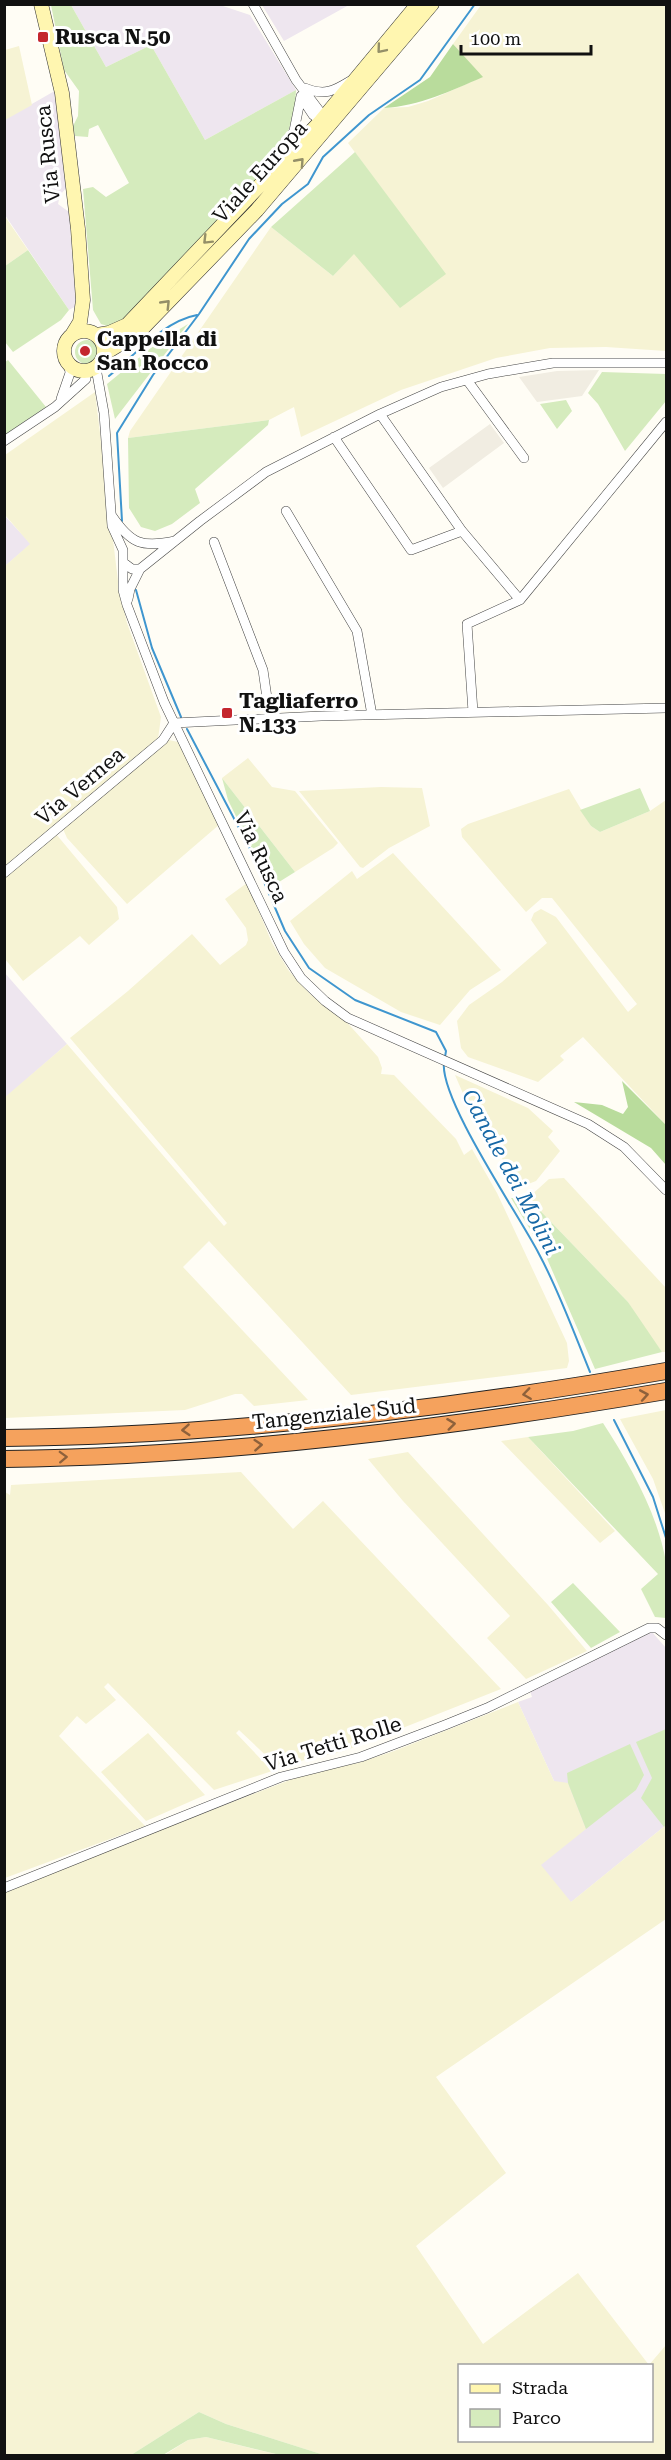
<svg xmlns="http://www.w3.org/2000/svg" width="671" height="2460" font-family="'Roboto Serif',serif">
	<rect width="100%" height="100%" fill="#fffdf5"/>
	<path fill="#eee6ef" d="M71 5H220L250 15 296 90 205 140 151 45 106 67Z
		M262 5H349L284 41Z
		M58 89 68 186 60 195 58 204 69 212 76 306 69 310 5 215 4 120Z
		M4 515 31 544 5 566H4Z
		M4 972 67 1044 5 1098H4Z
		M652 1632 666 1648V1825L570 1903 540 1865 554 1781 518 1702 532 1697 530 1691Z"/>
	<path fill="#f6f3d4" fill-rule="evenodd" d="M481 5H666V351L606 347 550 348 496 358 401 390 301 437 294 407 269 420 128 438 130 431 271 227 333 276 354 253 445 274 348 143 384 108 408 107 428 101 482 77 453 44Z
		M19 46 32 105 5 120V50Z
		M4 215 28 250 5 266H4Z
		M95 392 119 589 127 623 161 717 158 739 5 868V566L30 544 5 515V455Z
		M169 740 178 742 220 824 127 904 67 838 63 829Z
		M248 758 272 787 295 791 338 843 333 848 295 872 222 778Z
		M381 787 422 788 430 826 389 848 363 868 360 867 299 791Z
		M569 789 591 826 600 832 650 811 666 800V1125L583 1037 560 1056 564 1060 538 1082 468 1057 461 1048 457 1021 469 1005 502 982 547 943 531 920 534 913 541 909 556 917 628 1012 637 1004 552 898H542L526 912 462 837 461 829 468 824Z
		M56 834 117 907 119 919 89 945 80 936 23 981 5 959 4 878Z
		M393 853 501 970 470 990 440 1025 401 1012 325 968 304 944 290 921 352 871 357 879Z
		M247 883 272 943 289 971 310 994 344 1019 378 1057 382 1068 381 1074 394 1075 456 1139 464 1155 472 1149 497 1193 567 1343 569 1361 567 1368 351 1395 209 1241 183 1267 308 1400 254 1406 242 1394H235L185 1410 5 1418 4 1098 67 1044 224 1226 227 1223 70 1038 128 991 192 934 220 965 246 945 248 940 246 928 225 899Z
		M455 1075 528 1108 553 1131 548 1137 560 1151 536 1181 523 1186 511 1176 493 1140 468 1105Z
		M564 1178 666 1288V1352H662L647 1333 628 1302 528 1198 549 1179Z
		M666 1410V1516L653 1479 620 1419Z
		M528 1437 615 1531 600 1543 501 1441Z
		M408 1452 548 1605 587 1651 526 1679 487 1638 510 1616 403 1501 368 1459Z
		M241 1472 293 1529 323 1501 501 1689 342 1752 277 1766 239 1730 236 1733 272 1771 214 1790 108 1683 104 1687 116 1700 86 1724 77 1716 59 1736 145 1826 5 1878V1492L10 1495 11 1485Z
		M518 1702 554 1781 568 1783 586 1829 541 1865 571 1902 666 1825V1919L436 2077 506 2173 416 2246 483 2344 578 2273 649 2365 666 2345V2455H324L226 2424 199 2412 131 2455 5 2456V1890L308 1773 358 1763 394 1751ZM460 2366H652V2440H460Z
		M148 1733 205 1795 146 1821 101 1772Z
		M206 2437 254 2449 280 2455 163 2456 188 2440Z"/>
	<path fill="#d5ebbd" d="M51 5H71L106 67 151 45 205 140 296 90 295 108 289 129 275 156 247 193 125 322 111 327 101 324 93 310 83 189 93 187 106 197 129 183 98 125 89 129 88 137 75 136 73 126 78 116 79 91 64 70Z
		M355 152 446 274 400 308 354 254 333 276 271 227Z
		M28 250 69 310 61 320 13 352 5 342V266Z
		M188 324 115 419 107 384 157 343Z
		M75 352a12 12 0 1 1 24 0a12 12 0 1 1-24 0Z
		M8 360 46 407 5 435 4 363Z
		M602 372 666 374V401L625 451 598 404 588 393Z
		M566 400 572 411 557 429 540 404Z
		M269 420 268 425 195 489 200 503 172 524 155 531 141 527 129 508 128 438Z
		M222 778 295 872 271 887 228 800Z
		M640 788 650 811 600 832 591 826 580 810Z
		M511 1198H528L628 1302 662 1352 595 1369 545 1254Z
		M603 1423C630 1465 657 1512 666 1562 669 1579 667 1600 666 1618L655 1617 641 1589 658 1574 528 1437 573 1431Z
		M573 1583 620 1632 591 1648 551 1602Z
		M666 1729V1825L664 1827 641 1798 652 1778 636 1742Z
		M630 1744 644 1775 636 1790 586 1829 568 1783 567 1773Z
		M199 2412 226 2424 324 2455H280L206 2437 188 2440 163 2455H131Z"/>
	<path fill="#b9dc9c" d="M453 44 483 77C450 91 420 106 384 108L430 77Z
		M622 1081 666 1125V1165L651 1148 574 1102 602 1105 623 1114 628 1107Z"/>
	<path fill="#f1ede2" d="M599 370 582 396 537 402 519 377 557 371Z
		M490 424 504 443 443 488 429 468Z"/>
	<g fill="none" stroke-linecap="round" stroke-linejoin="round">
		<path stroke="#3f96cf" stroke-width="2" d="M109 376C135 355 164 321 197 315
			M122 521 117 433 153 375 199 314 249 239 282 204 308 184 323 157 369 115 420 80 475 4
			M136 590 152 648 181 717
			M187 729 250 849 285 931 309 968 355 1000 436 1032 446 1051 445 1057
			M444 1062C439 1099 519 1215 539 1254 559 1291 574 1333 590 1372
			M614 1420 653 1497 666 1538"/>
		<g stroke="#444" stroke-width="10">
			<path id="street" d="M253 4 296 80 327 121
				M305 88C324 96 334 91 350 81
				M301 97 313 115 325 124
				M276 163 294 131 301 96
				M96 368 104 413 112 526 123 550V590L127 605 164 702 284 952 301 978 325 1001 348 1018 588 1124 624 1147 666 1190
				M467 380 524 458
				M61 399 70 373 69 365
				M380 414 462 531 520 600
				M334 437 411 550 462 531
				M4 441 55 407 86 379V372
				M286 511 357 631 372 715
				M112 516C131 544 142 548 175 541
				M214 542 263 670 270 719
				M124 563 132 569H140L200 521 266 472 380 414 441 387 488 374 553 363H666
				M128 599 130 589 140 569
				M473 712 467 624 520 600 666 422
				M174 723 321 716 666 708
				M4 873 163 740 174 723
				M4 1888 281 1777 361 1757 445 1725 487 1708 649 1628H657L666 1635"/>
		</g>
		<g stroke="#333" stroke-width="15">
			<path id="secondary" d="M41 4 62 93 78 229 83 300 80 322 72 335
				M64 351a20 20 0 1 1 40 0a20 20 0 1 1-40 0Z
				M97 335 109 333 127 325 321 121 418 4
				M105 353 138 333 257 210 432 4"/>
		</g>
		<g stroke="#222" stroke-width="18">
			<path id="highway" d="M4 1438C226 1436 448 1409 666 1371
				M4 1459C226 1456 448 1428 666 1391"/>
		</g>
		<use href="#street" stroke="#fff" stroke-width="9"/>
		<use href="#secondary" stroke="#fff6b0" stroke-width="14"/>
		<use href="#highway" stroke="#f5a25d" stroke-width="16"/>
	</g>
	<defs><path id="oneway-chevron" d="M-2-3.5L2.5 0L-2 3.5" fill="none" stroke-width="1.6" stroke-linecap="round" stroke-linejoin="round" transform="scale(1.5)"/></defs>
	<g stroke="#948f68">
		<use href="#oneway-chevron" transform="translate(381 49) rotate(130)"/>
		<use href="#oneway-chevron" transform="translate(300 162) rotate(-48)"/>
		<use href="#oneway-chevron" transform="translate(207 240) rotate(135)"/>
		<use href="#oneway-chevron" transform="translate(166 304) rotate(-46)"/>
	</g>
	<g stroke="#8e613b">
		<use href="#oneway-chevron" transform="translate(527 1394) rotate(172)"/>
		<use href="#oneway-chevron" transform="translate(644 1395) rotate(-10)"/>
		<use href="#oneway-chevron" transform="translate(451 1424) rotate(-7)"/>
		<use href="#oneway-chevron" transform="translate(186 1430) rotate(176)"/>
		<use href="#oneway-chevron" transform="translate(258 1445) rotate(-4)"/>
		<use href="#oneway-chevron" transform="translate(63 1457) rotate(-2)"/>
	</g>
	<g fill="#c4262e" stroke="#fff" stroke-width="2">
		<rect x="37" y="31" width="12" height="12" rx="3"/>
		<circle cx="85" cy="351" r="6"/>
		<rect x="221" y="707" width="12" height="12" rx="3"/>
	</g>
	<g text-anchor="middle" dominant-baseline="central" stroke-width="6" stroke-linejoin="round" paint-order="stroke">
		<g font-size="21" font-weight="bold" fill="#111" stroke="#fff" text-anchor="start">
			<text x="55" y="37">Rusca N.50</text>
			<text x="97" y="339">Cappella di<tspan x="97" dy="24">San Rocco</tspan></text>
			<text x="239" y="701">Tagliaferro<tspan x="239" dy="24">N.133</tspan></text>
		</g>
		<g font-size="21" fill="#111" stroke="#fff">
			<text transform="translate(48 154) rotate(-96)">Via Rusca</text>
			<text transform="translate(260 172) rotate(-48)">Viale Europa</text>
			<text transform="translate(80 786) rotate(-40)">Via Vernea</text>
			<text transform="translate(261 857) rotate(65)">Via Rusca</text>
			<text transform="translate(334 1414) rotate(-6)">Tangenziale Sud</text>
			<text transform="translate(333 1744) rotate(-17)">Via Tetti Rolle</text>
		</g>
		<g font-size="22" font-style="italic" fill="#1768a6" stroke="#fff">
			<text transform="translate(511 1172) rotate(62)">Canale dei Molini</text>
		</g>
	</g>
	<rect width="671" height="2460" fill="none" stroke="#111111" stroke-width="12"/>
	<rect x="458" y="2364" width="195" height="78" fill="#ffffff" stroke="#a0a0a0" stroke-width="1.5"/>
	<rect x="470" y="2384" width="30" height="9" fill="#fff6b0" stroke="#a0a0a0" stroke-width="1.5"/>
	<text x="512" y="2394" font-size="18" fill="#111111">Strada</text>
	<rect x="470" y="2409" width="30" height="18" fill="#d5ebbd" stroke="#a0a0a0" stroke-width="1.5"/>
	<text x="512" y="2424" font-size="18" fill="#111111">Parco</text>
	<path d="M461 45v9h130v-9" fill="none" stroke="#111111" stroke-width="3"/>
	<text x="470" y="45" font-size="18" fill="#111111" stroke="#ffffff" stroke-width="4.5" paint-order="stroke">100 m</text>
</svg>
